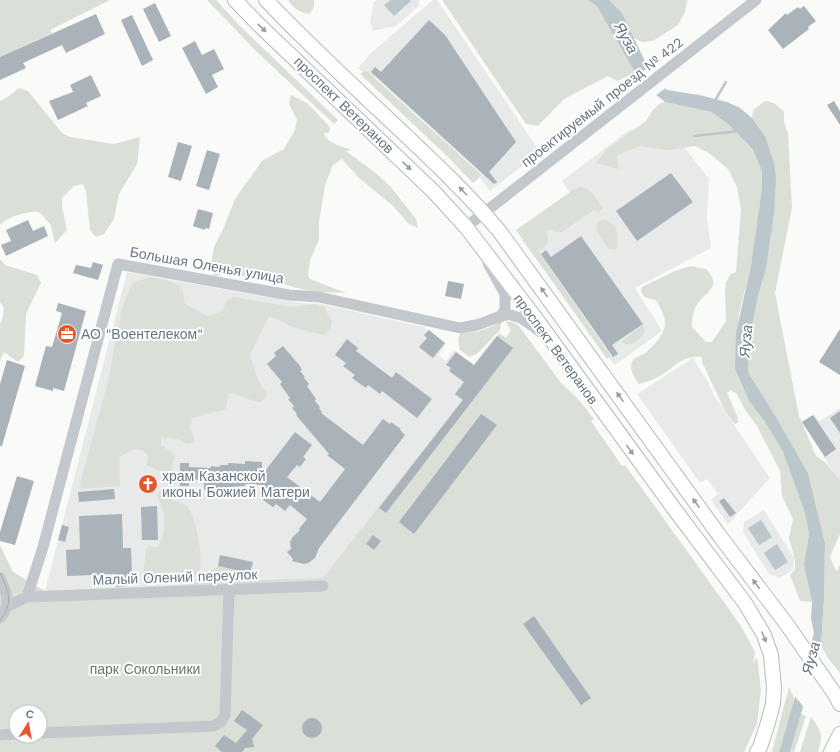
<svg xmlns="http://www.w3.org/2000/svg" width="840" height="752" font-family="'Work Sans',sans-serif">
	<rect width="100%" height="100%" fill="#fafaf8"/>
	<path fill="#e8e9e9" d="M377 0H419V6L396 26 373 31 370 22 374 2Z
		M433 0H437L540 152 490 191 480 178 483 175 375 77 372 81 358 68 372 52Z
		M670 129 709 179 707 217 711 248 635 288 662 331 615 365 604 352 607 348 546 261 540 264 522 240 577 203 562 181 629 130Z
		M127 272 301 303 321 304 424 327 446 344 438 355 446 361 454 350 476 367 455 394 463 400 324 578 256 580 45 591Z
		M693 358 710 386 713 394 770 478 728 524 711 500 718 494 707 479 700 483 637 394Z
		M840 408V482L802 422 813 415 820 421Z
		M764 510 794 558 793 570 780 578 769 574 743 532 744 522Z"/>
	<path fill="#dadfd7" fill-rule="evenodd" d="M0 0H110L50 30 52 33 0 57Z
		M207 0H216L239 25 338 120 334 124 257 52Z
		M288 0H314V6L310 14C299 12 294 9 288 0Z
		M442 0H588L597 5 637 72 617 81 608 76 564 99 538 126 526 124Z
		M609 0H687L685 12 678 25 653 41 642 42 634 38 622 13Z
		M365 71 368 72 482 175 473 183 447 156 360 74Z
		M19 88 28 91 62 133 70 137 114 144 140 137 137 164 119 194 114 219 104 234 96 237 90 230 86 192 83 184 74 186 62 198V206L67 230 55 243 51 225 39 212C26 211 10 216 0 225V101L9 96Z
		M291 95 307 103 328 125 330 128 329 133H324C326 143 343 147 352 150L346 151 377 174 391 187 416 219 418 228 409 224 392 205 359 178 342 159 333 165 325 185 319 222V240L310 260 308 276 310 279 346 293C337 292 328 293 318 292 286 288 247 270 214 276L212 272 211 264 214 247 224 227 235 199 262 161 284 149 295 130 297 120 289 104Z
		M765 101C774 102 777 105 784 112V122L788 133 792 208 775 293 799 416 816 456 826 463 840 480V534L830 557 835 569 838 571 839 565 840 567V673L828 658 821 645 824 600 825 543 808 473 776 417 748 372 749 342 758 296 766 269 774 215 765 136 752 118 753 110Z
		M665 102 711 112 728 124 754 152 762 171V188L751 265 739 314 735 369 749 401 767 425 783 452 805 513 809 534 804 565 812 602 800 601 790 575 795 569V560L789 538 793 519 782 496 780 471 757 426 744 408 737 394 731 390 727 393 738 418V422L735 424 726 413 702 362V357C681 356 678 364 663 374 655 379 647 382 639 384 634 378 627 366 634 359 637 357 642 355 645 353 653 347 663 336 665 326 666 317 660 307 656 300L644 297 641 291 642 287 675 271 691 266 706 269C726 290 700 292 694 311 692 316 692 322 692 327L706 342H712L726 321 725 293 726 282 731 274 736 272 741 210 737 187 728 169 709 153 695 146 668 150 640 146 617 155 619 169 596 163 607 149 646 121 653 110 659 104Z
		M580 187C592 189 596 198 603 208L598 212 594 210 562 232H555L550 229 546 232C550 242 547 245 539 251L611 356 607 359 516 230 573 190Z
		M604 219C619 225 618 234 617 248L615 250 609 249 596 230 597 222Z
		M0 259 5 265 37 275 41 283 26 314 24 356 18 362 4 352 0 361V324L3 317 4 308 0 302Z
		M150 277 166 280 182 287 185 304 207 316 223 311 226 302 233 297 291 307 316 304 324 307 332 322 330 330 323 335 298 329 269 316 250 355 258 380 267 394 262 402C250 402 241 394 229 393L226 409 192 418 190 427 195 442 186 444 178 439 161 437V445L175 455 171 471 162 472 146 465 149 457 143 450 134 449 119 457 120 486 79 489 87 458 108 381 122 308 132 283Z
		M500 322 501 328 499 331 478 353 470 357 460 350C454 328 465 334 479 331 486 329 493 326 500 322Z
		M506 322H512L519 326 561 383 580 401 594 419 591 421 622 466 625 465 741 626 755 652 753 664 757 657 761 690 757 724 744 752H0V545L13 572 45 591 192 584 218 566 250 573 256 580 323 578 462 400 455 394 480 362 478 360 499 333 506 338 511 330ZM16 712H40V736H16Z
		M643 325 645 332C640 340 629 350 621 341Z
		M163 488C166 492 169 497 173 500 177 502 183 503 187 506 196 515 204 561 199 571 195 578 186 577 179 578 176 578 174 580 171 581 163 583 150 585 143 582V577L146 549 149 546 158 547C164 541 164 525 164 517 163 510 160 502 157 495Z
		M789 687 794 698 793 708 779 752H772Z
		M801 714 806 716 794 752H790Z
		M811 717C821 730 824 735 818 752H800Z"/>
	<path fill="#bbc7cb" d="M391 0H410L411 1 394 16 384 5Z
		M588 0H609L622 13 650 72 658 82 667 90 699 95 727 102 740 108 752 118 765 136 774 163 776 178 774 215 766 269 758 296 749 342 748 372 776 417 808 473 825 543 824 600 821 645 790 752H779L814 633 811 619 812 602 804 565 809 534 805 513 783 452 767 425 749 401 735 369 736 333 751 265 762 188V171L753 150 728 124 711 112 665 102 655 94 632 67 597 6Z
		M761 520 772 537 759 545 748 528Z
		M777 544 788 562 775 570 764 553Z"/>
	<path fill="#fafaf8" d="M650 66 659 81 667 87 655 96 637 76Z
		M811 638 821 652 805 709 794 695Z"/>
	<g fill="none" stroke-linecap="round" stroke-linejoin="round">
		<path stroke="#bbc7cb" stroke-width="2.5" d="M714 102 726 82
			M695 136 738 131"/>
	</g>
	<path fill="#aab3b9" d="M155 3 171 36 159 42 143 9Z
		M804 6 816 21 808 27 809 29 783 49 768 30 786 13 787 15 798 7 800 9Z
		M96 14 105 34 66 53 62 45 23 63 26 68 0 80V57Z
		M132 15 153 60 142 66 121 20Z
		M429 20 445 35 516 142 489 172 497 182 494 184 371 72 375 67 381 72Z
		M195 41 202 55 214 49 224 69 212 75 218 87 206 94 182 48Z
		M91 75 101 96 86 103 88 106 58 120 49 101 73 92 70 85Z
		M834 101 840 111V125L827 105Z
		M178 142 192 146 181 181 168 177Z
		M207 150 220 154 209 190 196 186Z
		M671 173 693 202 637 241 616 211Z
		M198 209 213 213 209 229 205 228V230L193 226Z
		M28 220 33 231 44 226 48 236 6 256 1 245 11 241 6 230Z
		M581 236 643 324 612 345 618 354 613 357 541 254 546 250 551 257Z
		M93 262 103 265 98 280 73 273 76 265 91 268Z
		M448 281 464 284 461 299 445 296Z
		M58 303 86 311 64 391 53 388V391L35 386 46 346 52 347 62 313 56 311Z
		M840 329V375L819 362Z
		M429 330 445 343 433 358 419 347 427 338 424 335Z
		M497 336 513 348 386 513 379 508 463 400 455 394 464 382 449 371 451 368 446 365 456 352 474 365Z
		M347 339 358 348 356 351 392 378 396 372 432 399 417 418 382 391 380 394 368 385 366 388 352 378 355 375 343 366 346 363 335 355Z
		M283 346 300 366 302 370 300 371 305 377 304 378 309 384 307 386 316 399 315 401 320 407 319 408 322 412 321 413 363 445 383 419 390 424 391 422 401 429 400 430 405 435 319 548 315 558 308 563 304 564 292 561 293 559 287 552 291 549 290 542 292 538 300 530 299 529 307 519 290 505 285 511 276 504 273 507 263 500 270 491 263 485 245 484V486L228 487V489H219V491L204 490V480L189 479V486H180V463H189V467L211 468V466L220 467V465H228V463L245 464V461L262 462V475L295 432 312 445 303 457 306 459 300 467 297 465 287 477 320 502 345 469 327 455 329 454 296 415 297 414 292 408 294 406 288 399 290 398 280 384 282 382 267 364 276 356 274 353Z
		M7 360 25 366 2 446H0V384Z
		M840 411V433L830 418Z
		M481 414 497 425 414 534 399 522Z
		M813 415 836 449 825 457 802 422Z
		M17 476 34 481 15 545 0 541V532Z
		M146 477 158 483 153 493 141 487Z
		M114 489 115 499 79 502 78 492Z
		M724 498 736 513 730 517 719 501Z
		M157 506 158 540H142L141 507Z
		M122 514 123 548H131L132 574H127V586L116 587 115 574 67 576 66 550 80 549 79 516Z
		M62 525 69 527 65 542 58 540Z
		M373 535 381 541 374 550 366 544Z
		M220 555 253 562 250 573 218 566Z
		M534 616 591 698 581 705 523 624Z
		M242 710 263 725 252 739 254 747 245 748 242 752H222L215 746 224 735 236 743 247 730 234 721Z
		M302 728a10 10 0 1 1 20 0a10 10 0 1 1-20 0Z"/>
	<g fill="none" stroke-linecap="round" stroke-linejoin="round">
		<g stroke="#b5babe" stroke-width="16">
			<path id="major" d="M235 0 257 23 434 192 466 227 534 316 675 510 745 603 764 635 771 655 772 667 774 687 773 704 767 726 760 747 757 752
				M266 0C308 44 353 86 398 128 433 161 469 195 500 232L719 535 788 626 834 693 840 704
				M831 752 840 734"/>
		</g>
		<path stroke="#c3c8cc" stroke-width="11" d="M466 227 756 0
			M488 263 505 294V310L499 318
			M0 578C7 592 11 605 0 618
			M27 597 323 586
			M6 607 27 597 43 547 118 264 289 295 319 297 460 328C465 327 471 326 476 325 486 323 502 313 511 315 524 318 533 326 543 334
			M40 733 214 726 221 722 225 715 229 590
			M0 735 16 734"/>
		<use href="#major" stroke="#fff" stroke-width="14"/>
		<path stroke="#a2aab0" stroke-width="1" d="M0 573C9 592 14 602 0 621"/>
	</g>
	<defs><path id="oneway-solid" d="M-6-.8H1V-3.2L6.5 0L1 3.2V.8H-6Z"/></defs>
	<g fill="#939fa8">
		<use href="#oneway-solid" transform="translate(262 28) rotate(43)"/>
		<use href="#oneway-solid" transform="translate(407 166) rotate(44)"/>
		<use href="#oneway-solid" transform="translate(463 191) rotate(-134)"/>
		<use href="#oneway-solid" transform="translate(544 292) rotate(-126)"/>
		<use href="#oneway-solid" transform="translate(620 397) rotate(-126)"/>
		<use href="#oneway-solid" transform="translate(630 450) rotate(54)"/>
		<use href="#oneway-solid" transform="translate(696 503) rotate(-126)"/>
		<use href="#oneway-solid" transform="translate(756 584) rotate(-127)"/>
		<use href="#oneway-solid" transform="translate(764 637) rotate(68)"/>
	</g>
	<defs>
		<g id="office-disc" transform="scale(1)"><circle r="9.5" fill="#e4572e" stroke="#fff"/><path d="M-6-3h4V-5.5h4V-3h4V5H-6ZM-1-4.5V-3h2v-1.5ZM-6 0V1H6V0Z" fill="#fff"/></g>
		<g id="church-disc" transform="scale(1)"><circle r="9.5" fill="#e4572e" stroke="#fff"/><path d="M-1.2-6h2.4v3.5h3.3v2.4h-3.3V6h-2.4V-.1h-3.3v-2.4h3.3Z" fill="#fff"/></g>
	</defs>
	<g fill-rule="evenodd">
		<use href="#office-disc" x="67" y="334"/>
		<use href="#church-disc" x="148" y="484"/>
	</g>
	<g text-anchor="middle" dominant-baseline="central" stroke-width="4" stroke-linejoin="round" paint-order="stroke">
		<g font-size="14" fill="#657683" stroke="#fff">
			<text transform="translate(602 102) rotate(-38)">проектируемый проезд № 422</text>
			<text transform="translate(344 105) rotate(44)">проспект Ветеранов</text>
			<text transform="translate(207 265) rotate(10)">Большая Оленья улица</text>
			<text transform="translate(556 349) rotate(54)">проспект Ветеранов</text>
			<text transform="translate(175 577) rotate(-2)">Малый Олений переулок</text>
		</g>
		<g font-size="14" fill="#657683" stroke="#fff" text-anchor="start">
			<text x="81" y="334">АО "Воентелеком"</text>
			<text x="162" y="476">храм Казанской<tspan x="162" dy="16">иконы Божией Матери</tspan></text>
		</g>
		<g font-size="14" fill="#687a64" stroke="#fff">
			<text x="145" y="669">парк Сокольники</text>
		</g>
		<g font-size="15" font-style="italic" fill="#60757c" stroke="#fff">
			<text transform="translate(626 38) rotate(61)">Яуза</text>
			<text transform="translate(746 341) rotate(-85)">Яуза</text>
			<text transform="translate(811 658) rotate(-75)">Яуза</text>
		</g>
	</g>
	<g transform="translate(28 724) rotate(11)"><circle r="19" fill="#ffffff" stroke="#c1c8cd"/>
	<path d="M0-3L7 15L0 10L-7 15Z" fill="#e4572e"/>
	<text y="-6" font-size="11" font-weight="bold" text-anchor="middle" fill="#657683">С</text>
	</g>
</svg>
